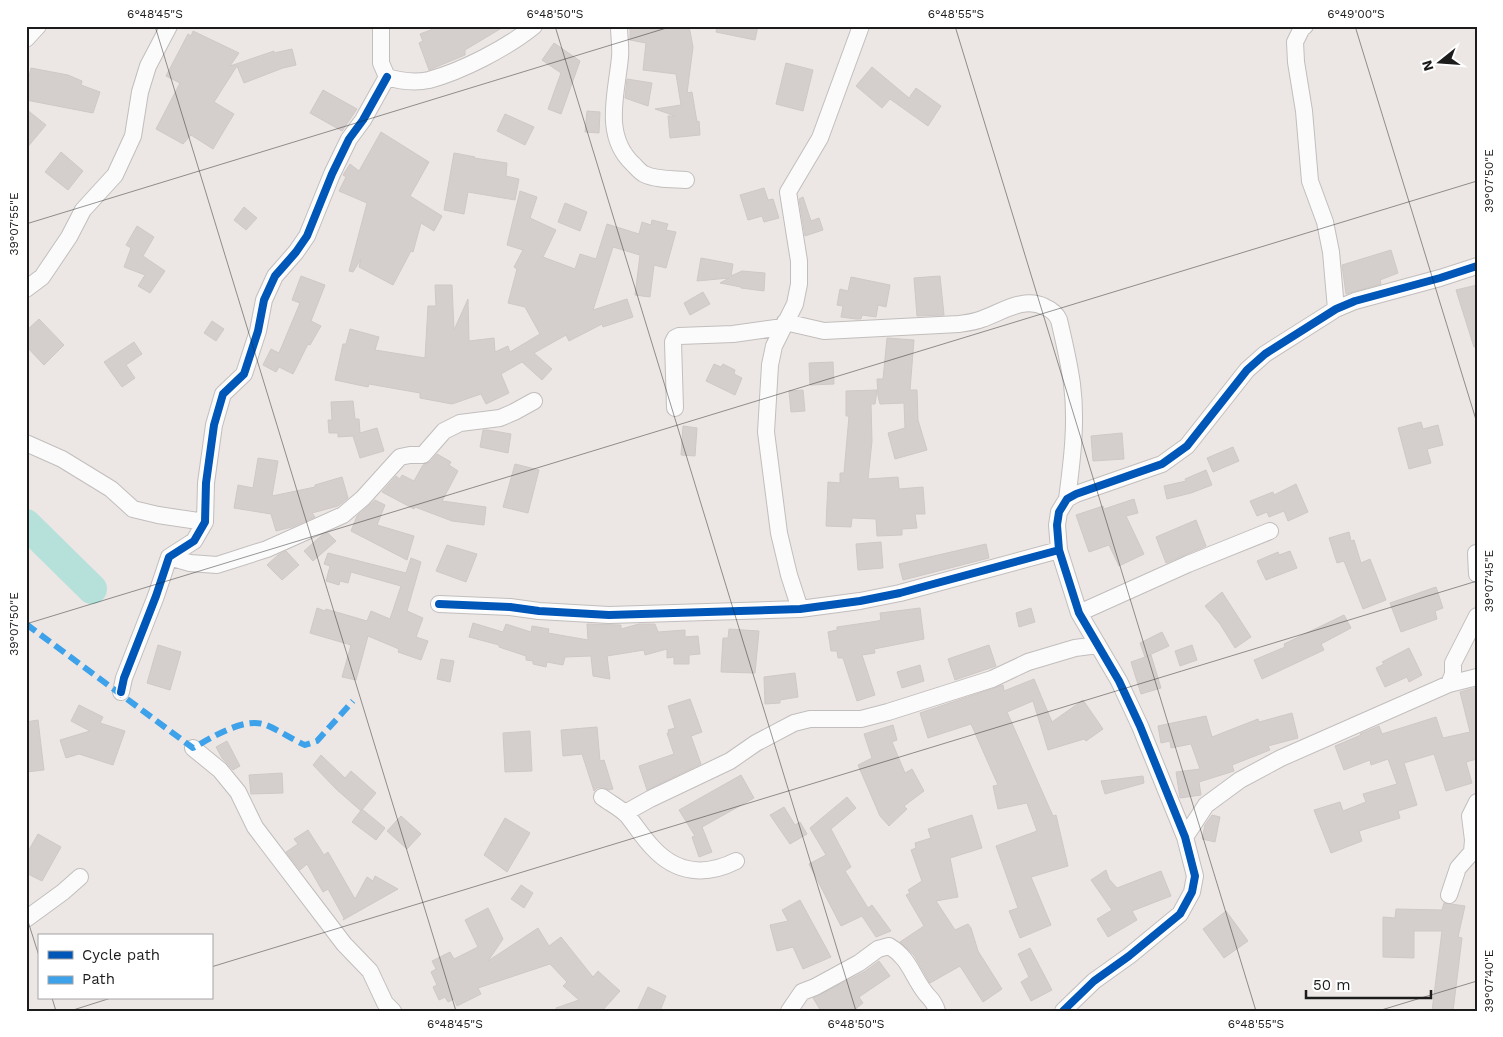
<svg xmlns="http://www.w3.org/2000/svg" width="1503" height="1037" font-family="'Work Sans',sans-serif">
	<rect width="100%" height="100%" fill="#ece7e4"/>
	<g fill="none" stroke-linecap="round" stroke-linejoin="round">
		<path stroke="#b6e1db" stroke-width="30" d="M26 524 92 589"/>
	</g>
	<path fill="#d4cfcd" stroke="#cfc8c6" d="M441 26H505L465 50V55L429 70 419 43 423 41 420 34Z
		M630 26H689L693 47 687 93 692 92 697 122 699 121 700 135 670 138 668 116H675L655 109 681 105 676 74 643 70 646 43 630 40Z
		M717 26H758L755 40 716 32Z
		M193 31 239 53 230 66 274 51V53L292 49 296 65 283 68 244 83 237 66 214 102 234 114 213 149 191 135 183 144 156 129 180 83 166 76 188 34 191 36Z
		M554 43 580 61 561 114 548 109 561 73 542 60Z
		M786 63 813 70 803 111 776 104Z
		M872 67 909 98 916 88 941 106 928 126 890 99 882 108 856 86Z
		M31 68 68 75 82 81 81 85 100 92 93 113 26 100V90Z
		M627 79 652 83 648 106 625 98Z
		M323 90 357 109 342 131 310 113Z
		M26 109 46 125 26 149Z
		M587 111 600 112 599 133 585 132Z
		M505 114 534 127 525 145 497 131Z
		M381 132 429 162 410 196 442 216 434 231 421 223 413 252 411 251 393 285 359 267 361 259 353 272 349 271 367 203 339 191 346 177 343 175 350 164 359 171Z
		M61 152 83 171 68 190 45 172Z
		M454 153 475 157 474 158 507 163 506 176 519 179 515 200 468 192 464 214 444 210Z
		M764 188 768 200 773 199 779 218 764 222 762 216 748 220 740 195Z
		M520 191 537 197 530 218 556 230 543 257 575 269 580 254 596 259 607 224 639 234 642 222 651 225 652 220 668 224 666 230 676 232 666 268 654 265 650 297 635 295 640 255 613 247 593 310 627 299 633 317 603 327 602 324 569 341 566 335 534 353 552 369 542 380 522 362 501 374 509 393 486 404 481 394 452 404 420 398V393L369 384 368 387 335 380 343 344H346L350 329 379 337 375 350 425 358 428 306H436L435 285H452L454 330 468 299 469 341 494 338 495 352 508 346 510 352 540 334 525 307 508 303 517 269 514 267 523 250 507 245Z
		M803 197 811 221 819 218 823 230 805 236 799 199Z
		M565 203 587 212 580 231 558 222Z
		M244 207 257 218 246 230 234 220Z
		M137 226 154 237 143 256 165 271 150 293 138 286 145 275 124 267 131 248 126 245Z
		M1391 250 1398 273 1380 280 1381 284 1346 294 1342 265Z
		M701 258 733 264 731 276 742 271 765 273 764 291 741 288V287L720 283 729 278 697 281Z
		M301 276 325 285 311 321 321 326 310 345 308 344 293 374 279 367 276 372 263 365 271 349 279 353 300 303 292 300Z
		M940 276 944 315 917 316 914 278Z
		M851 277 890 285 886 307 878 305 876 317 862 315 861 319H856L841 317 843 306 837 305 840 289 848 291Z
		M1477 285V347H1474L1456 290Z
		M703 292 710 304 690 315 684 303Z
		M39 319 64 345 44 365 26 346V331Z
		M212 321 224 329 216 341 204 333Z
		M887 338 914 340 910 390H917L918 420 927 450 895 459 888 433 905 428 904 403 880 404 878 396 877 379H883Z
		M134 342 142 354 126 365 135 378 122 387 104 362Z
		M833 362 834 384 810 385 809 363Z
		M714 364 721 367 723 364 735 370 734 374 742 378 735 395 706 381Z
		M803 390 805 411 791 412 789 391Z
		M877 390 875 404H871L872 441 868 479 898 477 899 489 923 487 925 514H915L917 528 902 529V535L877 536 876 519 852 518 851 527 826 526 828 482 840 483V473H844L849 416H846V391Z
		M353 401 355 419H359L360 433 377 428 384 451 360 458 353 436 338 437V433H329L328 420H332L331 402Z
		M1421 422 1423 429 1438 425 1443 445 1427 449 1431 463 1409 469 1398 428Z
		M683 426 697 428 695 456 681 455Z
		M483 430H488L511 434 508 453 480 447Z
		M1122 433 1124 459 1093 461 1091 436Z
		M1233 447 1239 461 1213 472 1207 458Z
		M437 454 451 462 449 465 458 471 442 501 486 507 484 525 452 521 415 507 414 509 382 492 396 476 400 479 402 475 414 481 423 465 430 462Z
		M258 458 278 461 272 496 315 487V485L342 477 348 498 338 506 312 513 315 517 292 527 276 531 271 514 234 508 238 485 253 488Z
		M515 464 539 470 528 513 503 507Z
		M1206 470 1212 485 1191 493 1167 499 1164 486 1186 481 1185 479Z
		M1296 484 1308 512 1288 521 1284 511 1269 517 1267 512 1257 516 1250 501 1273 492 1274 495Z
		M1134 499 1138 513 1126 516 1144 554 1119 566 1109 545 1089 552 1076 515 1103 506 1104 509Z
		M375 500 385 505 377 525 414 536 407 560 351 531 357 516Z
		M1196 520 1206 546 1166 563 1156 537Z
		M1349 532 1351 541 1354 540 1361 563 1370 559 1386 600 1363 609 1344 561 1337 563 1329 538Z
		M328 533 336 541 313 561 304 551 322 535Z
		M881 542 883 568 858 570 856 544Z
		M986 544 989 558 903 580 899 564Z
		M447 545 477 554 466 582 436 571Z
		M286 551 299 565 282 580 267 565 278 555Z
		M1290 551 1297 568 1266 580 1257 561 1278 552 1279 555Z
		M328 553 406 573 411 558 421 562 407 611 423 618 416 637 428 641 421 660 398 652 399 649 368 636 356 680 342 677 351 645 310 633 317 608 325 611 326 609 367 621 371 611 390 619 401 586 351 572 348 583 340 581 339 585 326 581 330 566 324 564Z
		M1436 587 1443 608 1435 611 1437 619 1401 632 1390 603Z
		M1222 592 1251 637 1235 648 1220 624 1205 606Z
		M920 608 924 639 874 649 875 653 862 655 875 695 857 701 843 658H838L837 651H831L828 632 837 630V627L878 621 881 620 880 613Z
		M1031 608 1035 622 1019 627 1016 613Z
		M1344 615 1351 628 1321 644 1324 650 1262 679 1254 660 1285 647 1284 644Z
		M473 623 503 632 506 624 531 632 532 626 549 629 548 633 588 640 587 624 621 625V629L639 624H655L658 632 685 630V637L698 636 700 654 689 655V664H674V657L667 658V649L645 655 644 650 607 656 610 679 593 676 591 656 565 657 563 665 547 662 546 667 533 664V661L526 660V656L499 647V645L469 637Z
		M729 629 759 631 755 673 721 672 723 638H728Z
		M1162 632 1169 646 1145 657 1140 643Z
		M158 645 181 652 170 690 147 683Z
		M989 645 996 666 955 680 948 659Z
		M1192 645 1197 660 1180 666 1175 651Z
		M1409 648 1422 675 1409 682 1407 677 1385 687 1376 668 1384 664 1382 662Z
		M1151 655 1161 688 1141 694 1131 662Z
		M441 659 454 661 450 682 437 679Z
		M920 665 924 681 902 688 897 672Z
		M795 673 798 697 780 700V703L765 704 764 677Z
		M1034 679 1052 722 1083 700 1103 729 1086 741 1084 739 1048 750 1033 701 1007 712 1053 816 1056 815 1068 866 1031 877 1051 925 1020 938 1009 911 1018 908 996 846 1037 831 1027 803 998 809 993 786 998 785 971 724 928 738 920 713 1003 685 1004 691Z
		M1477 687V759L1466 762 1472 783 1446 791 1434 754 1404 763 1417 805 1398 811 1400 818 1359 831 1362 841 1331 853 1314 810 1340 802 1343 811 1366 802 1363 794 1397 784 1388 759 1371 765 1370 760 1344 770 1335 746 1361 735 1360 734 1379 726 1382 734 1436 717 1443 738 1470 732 1460 692Z
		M690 699 702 732 691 736 701 764 647 790 639 766 674 754 667 733H669L668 730 675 728 668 706Z
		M79 705 103 717 100 723 125 731 113 765 79 754 66 758 60 740 90 731 71 721Z
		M1292 713 1298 738 1268 746 1270 750 1232 765 1234 771 1199 782 1201 795 1180 798 1176 772 1200 769 1191 744 1171 748 1170 741 1161 743 1158 726 1206 716 1212 737 1258 719 1259 722Z
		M38 720 44 770 26 772V722Z
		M893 725 897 740 892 742 905 773 912 769 924 791 904 806 907 809 889 826 880 816 858 765 872 758 864 734Z
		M597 727 600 761 604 760 613 789 609 790 602 787 597 788 594 791 582 754 563 756 561 730Z
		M530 731 532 771 505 772 503 733Z
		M227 741 240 766 233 770 222 758 216 747Z
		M321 755 345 778 351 771 376 793 361 811 336 789 313 765Z
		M282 773 283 793 251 794 249 775Z
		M741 775 754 798 702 827 712 852 699 857 692 837 695 836 679 810Z
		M1143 776 1144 783 1105 794 1101 781Z
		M847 797 856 808 831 829 851 867 845 871 868 908 872 905 891 931 876 937 862 916 841 926 809 864 826 855 810 828Z
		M784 807 795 825 800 822 807 834 790 844 770 815Z
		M362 809 385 828 376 840 352 822Z
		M972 815 982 848 950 858 958 897 936 901 955 930 968 924 971 928 978 951 1002 989 983 1002 960 966 930 983 914 955 900 942 924 926 906 895 910 893 908 890 922 881 911 850 916 848 915 843 931 838 928 829Z
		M1212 815 1220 817 1215 842 1202 839 1205 825Z
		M401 816 421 834 407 849 387 831Z
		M505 818 530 833 507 872 484 855Z
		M308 830 324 855 328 852 355 899 367 877 373 881 375 876 398 889 343 920 344 918 328 889 323 892 307 864 300 870 286 852 298 844 294 839Z
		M38 834 61 847 42 881 26 873V855Z
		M1106 870 1109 879 1117 888 1161 871 1171 896 1132 911 1137 920 1108 937 1097 919 1112 910 1091 880Z
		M521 885 533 893 524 908 511 899Z
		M800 900 831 957 803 969 793 947 777 951 770 925 788 921 782 910Z
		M1444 903 1465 906 1458 937 1462 938 1453 1011H1432L1442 931H1414V958L1383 957V917L1395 918 1396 909 1442 910Z
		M488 908 503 939 488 961 538 928 549 946 561 937 593 977 598 971 620 991 602 1011H556V1008L579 1000 563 986 567 982 550 964 478 988 481 994 457 1006 454 999 448 1002 445 997 439 1000 433 987 437 985 431 972 436 969 432 961 450 952 454 959 478 947 465 920Z
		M1226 911 1248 941 1224 958 1203 929Z
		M1030 948 1052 990 1031 1001 1021 982 1029 977 1018 954Z
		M879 961 890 976 859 997 863 1003 853 1011H821L813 998 864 972Z
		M648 987 666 996 660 1011H637Z"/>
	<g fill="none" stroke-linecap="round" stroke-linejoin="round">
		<g stroke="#c1bebd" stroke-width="18">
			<path id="minor" d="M381 26V63L387 77C400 81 415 83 429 80 462 71 507 48 534 26
				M619 26C619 36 621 47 620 57 617 92 602 135 633 164 636 167 640 172 644 174 656 180 673 179 686 180
				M1305 26 1302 28 1295 42 1296 62 1304 111 1310 181 1325 222 1331 252 1336 309
				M26 39 38 26
				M26 289 42 277 69 237 83 210 115 175 133 136 140 92 148 66 169 26
				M785 322 824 331 959 324C966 323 975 322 982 319 1002 312 1024 296 1045 307 1052 310 1056 313 1059 320 1064 341 1069 362 1072 384 1077 422 1072 461 1067 499
				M675 408 673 342 675 338 679 336 733 334 783 327
				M26 443 62 459 111 489 133 509 158 515 205 522
				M1476 553 1477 574
				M169 557 190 563 217 565 267 549 343 515 363 498 400 457 410 455H423L444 431 460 423 500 418 514 412 534 401
				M439 604 510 607 539 611 609 615 800 609 860 601 900 593 1059 550
				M800 609 789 575 779 533 774 494 766 432 770 365 774 346 795 304 799 284V261L788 192 820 138 861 26
				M1079 613 1188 564 1270 531
				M1449 684 1453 674V663L1477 616
				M121 692 124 678 156 596 169 557 194 541 205 522 206 483 214 425 223 394 244 374 258 331 264 300 275 276 296 252 307 236 332 174 349 139 363 120 387 77
				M193 748 220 770 238 792 255 827 344 944 370 971 385 1003 393 1011
				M602 797C610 803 620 808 627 815 636 826 643 838 653 848 677 874 706 876 736 861
				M625 813 650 799 730 761 756 743 794 723 810 719H861L888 712 992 679 1028 662 1075 648 1098 645
				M1185 837 1206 805 1240 780 1281 758 1449 684 1477 677
				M1449 895 1458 868 1472 852 1473 840 1470 816 1477 802
				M26 919 63 892 80 877
				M789 1011 802 992 815 987 859 963 878 949 889 946C909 958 911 973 924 991 930 1000 933 998 937 1011
				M1063 1011 1094 981 1129 956 1180 914 1192 892 1195 876 1185 837 1140 726 1119 681 1079 613 1059 550 1057 525 1059 512 1067 499 1076 494 1162 464 1187 446 1247 370 1265 354 1336 309 1355 301 1440 278 1477 266"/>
		</g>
		<use href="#minor" stroke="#fcfbfb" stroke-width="16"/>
		<path stroke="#3da2ea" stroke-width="6" stroke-dasharray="12 6" stroke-linecap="butt" d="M26 624 193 748C211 738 242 718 263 724 274 727 293 740 305 745L317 741 353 701"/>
		<g stroke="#fff" stroke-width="11">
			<path id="cycleway" d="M439 604 510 607 539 611 609 615 800 609 860 601 900 593 1059 550
				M121 692 124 678 156 596 169 557 194 541 205 522 206 483 214 425 223 394 244 374 258 331 264 300 275 276 296 252 307 236 332 174 349 139 363 120 387 77
				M1063 1011 1094 981 1129 956 1180 914 1192 892 1195 876 1185 837 1140 726 1119 681 1079 613 1059 550 1057 525 1059 512 1067 499 1076 494 1162 464 1187 446 1247 370 1265 354 1336 309 1355 301 1440 278 1477 266"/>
		</g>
		<use href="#cycleway" stroke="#0057b8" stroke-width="8"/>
	</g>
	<path fill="none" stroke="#1c1c1c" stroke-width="1" stroke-opacity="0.45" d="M155 26 456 1011M555 26 856 1011M955 26 1256 1011M1355 26 1477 423M26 224 673 26M26 624 1477 181M26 915 39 956M211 967 1477 581M52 998 56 1011M70 1011 111 998M1378 1011 1477 981"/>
	<rect width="1503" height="1037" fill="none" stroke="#ffffff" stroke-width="55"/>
	<rect x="38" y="934" width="175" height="65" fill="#ffffff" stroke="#a4a4a4"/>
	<rect x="48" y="951" width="25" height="8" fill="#0057b8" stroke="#a4a4a4"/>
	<text x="82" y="960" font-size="15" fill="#1c1c1c">Cycle path</text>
	<rect x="48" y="976" width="25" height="8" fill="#3da2ea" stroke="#a4a4a4"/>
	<text x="82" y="984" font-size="15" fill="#1c1c1c">Path</text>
	<g transform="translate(1440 62) rotate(253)" stroke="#ffffff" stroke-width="4" paint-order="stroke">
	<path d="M0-4L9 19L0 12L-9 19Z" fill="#1c1c1c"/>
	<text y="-8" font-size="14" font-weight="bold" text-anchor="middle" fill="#1c1c1c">N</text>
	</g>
	<path d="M1306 990v8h125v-8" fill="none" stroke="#1c1c1c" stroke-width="2.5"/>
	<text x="1313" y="990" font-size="15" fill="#1c1c1c" stroke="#ffffff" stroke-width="4" paint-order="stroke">50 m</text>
	<rect x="28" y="28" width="1448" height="982" fill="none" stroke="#1c1c1c" stroke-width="2"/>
	<g font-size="12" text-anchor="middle" fill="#1c1c1c">
		<text x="155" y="18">6°48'45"S</text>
		<text x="555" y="18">6°48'50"S</text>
		<text x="956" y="18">6°48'55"S</text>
		<text x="1356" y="18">6°49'00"S</text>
		<text transform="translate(1489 181) rotate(-90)" y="4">39°07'50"E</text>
		<text transform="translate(14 224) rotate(-90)" y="4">39°07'55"E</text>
		<text transform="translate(1489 581) rotate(-90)" y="4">39°07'45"E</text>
		<text transform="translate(14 624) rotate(-90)" y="4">39°07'50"E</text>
		<text transform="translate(1489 981) rotate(-90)" y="4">39°07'40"E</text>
		<text x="455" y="1028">6°48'45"S</text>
		<text x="856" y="1028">6°48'50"S</text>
		<text x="1256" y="1028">6°48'55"S</text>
	</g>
</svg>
